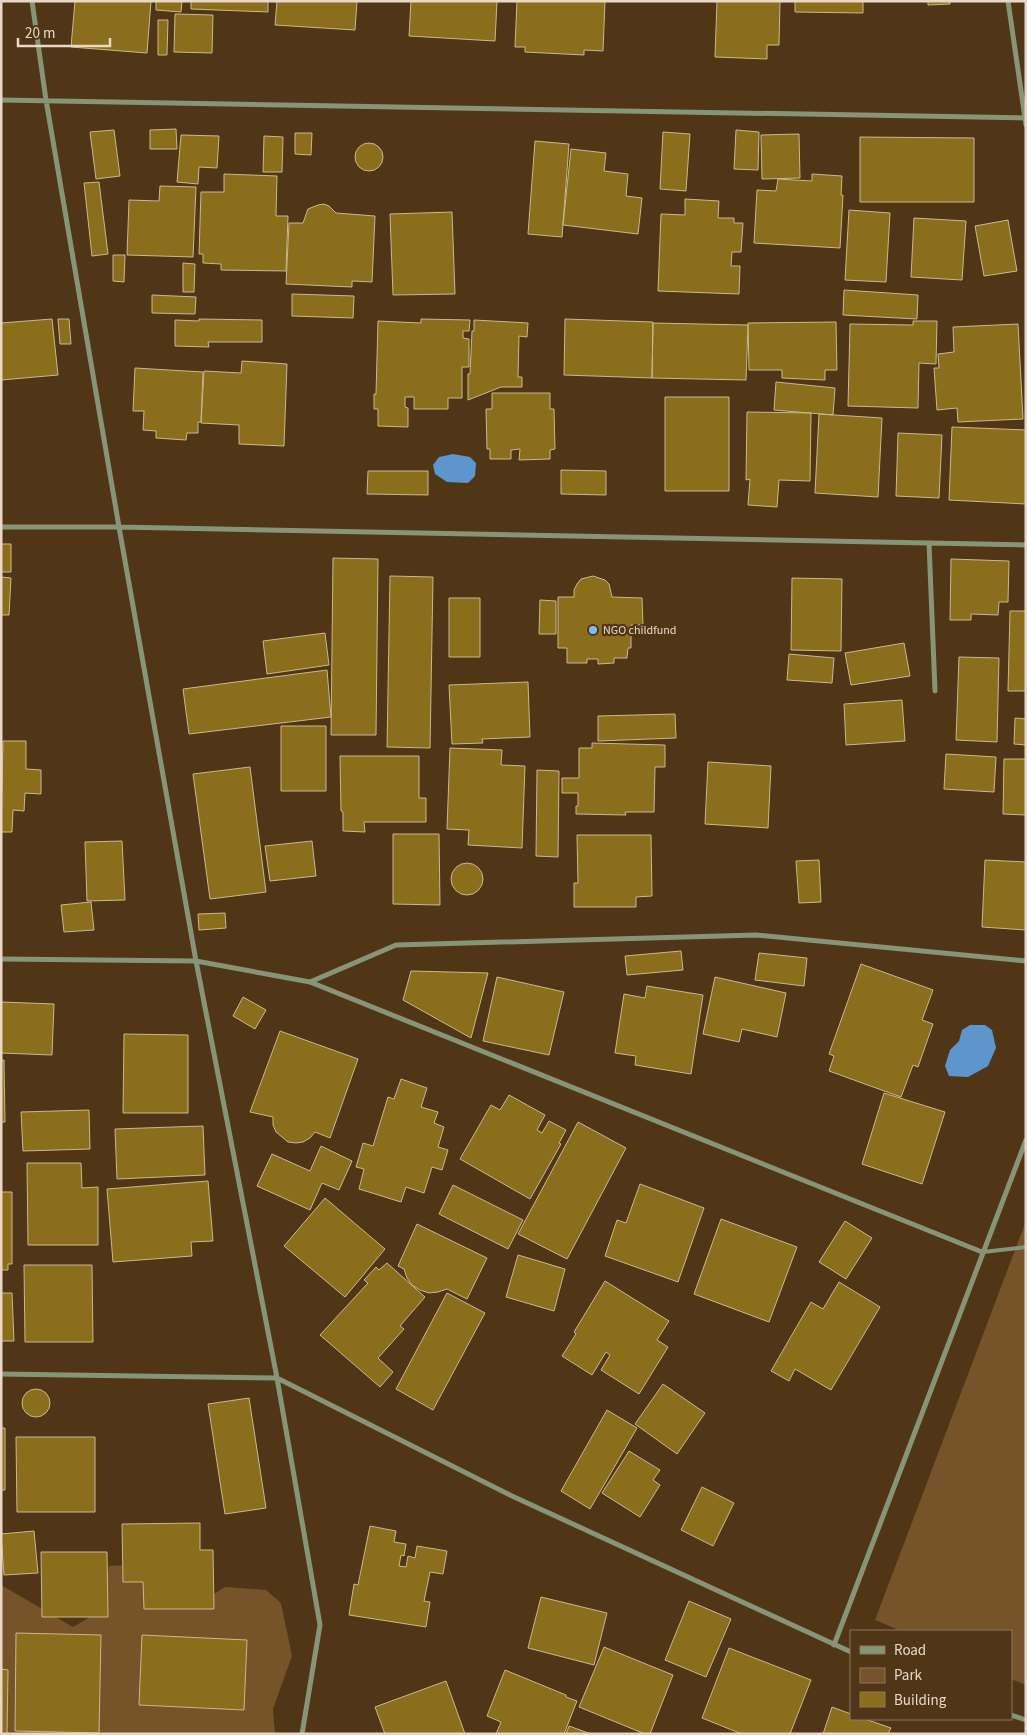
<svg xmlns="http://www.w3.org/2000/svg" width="1027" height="1735" font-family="'Source Sans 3',sans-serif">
	<rect width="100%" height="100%" fill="#503616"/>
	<path fill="#765328" d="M1026 1221V1685L1011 1679V1631H901L875 1620Z
		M133 1565 203 1601 225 1587 266 1590 281 1603 292 1656 273 1709 275 1734H1V1585L73 1627 97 1613 109 1566Z"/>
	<path fill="#5d96cd" d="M453 454 470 457 476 463 475 476 468 483 447 482 435 474 433 465 439 457Z
		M970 1025H985L992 1030 996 1048 988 1066 968 1077 949 1076 945 1066 950 1050 959 1041 962 1030Z"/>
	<path fill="#8a6e1b" stroke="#cab98f" d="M75 1H151L147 53 71 47Z
		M156 1H182L181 12 156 10Z
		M191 1H268V12L191 9Z
		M277 1H357L355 30 275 25Z
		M411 1H497L495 41 409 36Z
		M517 1H605L603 51 584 50V55L525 52V47H515Z
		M717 1H780L779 45H767V59L715 57Z
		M795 1H863V13L795 12Z
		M928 1H950V4L928 5Z
		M175 14 213 15 212 53 174 52Z
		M158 20H168L167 55H158Z
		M176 129 177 149H150V130Z
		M114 130 120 176 96 179 90 132Z
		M736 130 759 132 758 170 734 169Z
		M663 132 690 134 686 191 660 189Z
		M295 133H312L311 155 295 154Z
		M799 134 800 178 762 179 761 135Z
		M181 135 219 136 217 168 199 167 198 184 177 182Z
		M264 136 283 137 282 172H263Z
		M860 137 974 138V202H860Z
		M535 141 569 144 562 237 528 234Z
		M355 157a14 14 0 1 1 28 0a14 14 0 1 1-28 0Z
		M571 149 606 153 604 171 628 174 626 196 642 198 638 234 563 225Z
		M224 174 277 176 276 216H288L286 271 221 270V264L203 263V254H199L201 192H224Z
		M812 174 842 176 841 195H843L840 248 754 243 757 190 776 191 778 179 812 181Z
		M99 182 108 254 92 256 84 183Z
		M160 186 196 187 193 257 127 255 129 200 159 201Z
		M685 199 719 201 718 218H734V223H743L741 252H732L731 266H740L739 294 658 291 661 214 685 215Z
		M324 204 329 206 336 213 375 216 372 282 352 281V287L286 284 289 223H303L308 209 318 205Z
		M849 210 890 213 886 282 845 280Z
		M452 212 455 294 393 295 390 214Z
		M914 218 966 221 962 280 911 277Z
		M1008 220 1017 271 984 276 975 226Z
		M113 255H125L124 282 113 281Z
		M183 263 195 264 194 292H183Z
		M844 290 918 295 917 319 843 315Z
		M292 294 354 296 353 318 292 316Z
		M152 295 196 297 195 314 152 313Z
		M52 319 58 375 1 380V323Z
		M58 319H69L71 344H60Z
		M199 319 262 320V342H208L209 347 175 346V320L199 321Z
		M421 319 470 320 469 331H463V338L469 339V367H462V398H448V409H414V397H405V407L408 408V427L378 426V409H374V394H376L378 321 421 323Z
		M565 319 653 322 652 378 564 375Z
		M474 320 528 323 527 337 519 336 518 377H522V387H501L468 400V374H470L472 331H474Z
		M913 321H937L936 364 919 363 918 408 848 406 850 324 913 325Z
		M836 322 837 370H825V380L782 378V370H749L748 323Z
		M653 323 748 325 746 380 652 378Z
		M1018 324 1023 419 958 422 957 408 937 410 934 368H939L938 354 954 352 953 327Z
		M242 361 287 364 284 446 239 444V425L201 423 204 371 241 373Z
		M135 368 203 372 201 422H198V433H187L186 440 156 438V431L143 430 144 411H133Z
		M776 382 835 388 833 415 774 410Z
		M492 393H550V409H554L555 449 550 450V459L519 460 520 449 511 450V459H490V449H487L486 409H492Z
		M665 397H729V491H665Z
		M747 412 811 413 810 481 779 480 777 507 748 505 750 479 746 480Z
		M819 414 882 418 878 497 815 493Z
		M952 427 1026 430V504L949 500Z
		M898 433 942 435 939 498 896 496Z
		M561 470 606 471V495L561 494Z
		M368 471H428V495L367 494Z
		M1 544H11V572H1Z
		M333 558 378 559 376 735H331Z
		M951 559 1009 561 1008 602H999L998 615 971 614V620H950Z
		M390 576 433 577 430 748 387 747Z
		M593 576 605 580 609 584 612 597 642 598 643 625H631V648H628L627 658H614V663L598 664V659H587V663H567V648H558V597H574V590L577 584 581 579Z
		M1 577 11 578 9 615H1Z
		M792 578 842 579 841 651 791 650Z
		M449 598H480V657H449Z
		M540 600 556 601V634H539Z
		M1010 611H1026V691H1008Z
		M325 633 329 665 267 674 263 641Z
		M904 643 910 676 851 685 845 653Z
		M789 654 834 658 832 683 787 680Z
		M959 657 999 658 997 742 956 740Z
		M327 670 331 717 189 734 183 689Z
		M528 682 530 737 482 739 483 743 452 744 449 685Z
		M902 700 905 741 846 745 844 704Z
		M675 714 676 738 598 741V716Z
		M1015 718 1026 719V745L1014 744Z
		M281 726H326V791H281Z
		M3 741H26V769L41 770V794L25 793 24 811 13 810 12 832H1Z
		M592 743 665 745V767H655L654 812H625L626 815 576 814V806H578V793H562V778H579V748H592Z
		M450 748 502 750 501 765 525 766 522 848 468 845 469 830 447 829Z
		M946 754 996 757 994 792 944 789Z
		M340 756H419V798H426V822H364L365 832 343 831V812L341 811Z
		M1004 759H1026V815L1003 814Z
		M708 762 771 766 768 828 705 824Z
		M250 767 266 892 210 899 193 774Z
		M537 770 559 771 558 857 536 856Z
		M393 834H439L440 905 393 904Z
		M577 835H651L652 896 636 897V907H574V883H578Z
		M122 841 125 900 87 901 85 842Z
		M312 841 316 876 270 881 265 846Z
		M819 860 821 902 799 903 796 861Z
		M985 860 1026 862V930L982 927Z
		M451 879a16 16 0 1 1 32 0a16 16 0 1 1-32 0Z
		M91 902 94 930 64 932 61 905Z
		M225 913 226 928 199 930 198 914Z
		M681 951 683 970 627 975 625 956Z
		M759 953 807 958 804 986 755 980Z
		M861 964 933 990 922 1020 933 1024 918 1067 913 1065 901 1097 829 1071 834 1056 829 1054Z
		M411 971 488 973 471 1038 403 1000Z
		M497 977 564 992 549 1055 483 1041Z
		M715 977 786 993 777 1037 742 1029 739 1042 703 1034Z
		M647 986 703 995 691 1074 635 1065 636 1056 615 1053 624 994 645 998Z
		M243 997 266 1010 255 1029 233 1016Z
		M1 1002 54 1004 52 1055 1 1053Z
		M280 1031 358 1059 330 1138 315 1132 310 1138 303 1142 296 1143 288 1142 276 1132 273 1125V1117L250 1112Z
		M124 1034 188 1035V1113H123Z
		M1 1060H4L5 1122H1Z
		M401 1079 427 1088 421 1107 438 1112 434 1123 444 1127 438 1147 448 1150 442 1170 432 1167 424 1193 406 1187 401 1202 359 1189 364 1169 356 1167 363 1143 373 1146 388 1097 394 1099Z
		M884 1093 945 1112 922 1184 862 1164Z
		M509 1095 545 1115 537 1130 542 1133 549 1121 566 1130 559 1143 561 1144 530 1199 460 1159 491 1105 500 1110Z
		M89 1110 90 1149 23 1151 21 1112Z
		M578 1122 626 1148 567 1259 518 1234Z
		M203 1126 205 1175 117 1179 115 1129Z
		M321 1146 352 1161 339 1190 322 1183 310 1210 257 1186 272 1154 310 1171Z
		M27 1163H81L82 1188 98 1187V1245H28Z
		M208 1181 213 1241 191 1242 192 1256 113 1262 107 1189Z
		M640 1184 704 1208 678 1282 605 1256 617 1220 626 1223Z
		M453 1185 523 1220 508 1249 439 1214Z
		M1 1192H12V1264H8V1270H1Z
		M325 1198 385 1249 345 1297 284 1246Z
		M721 1219 797 1247 769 1322 694 1294Z
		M845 1221 872 1238 846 1279 819 1262Z
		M417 1224 487 1258 467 1299 447 1289 438 1292 429 1293 420 1290 412 1285 407 1278 404 1269 398 1266Z
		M518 1255 565 1269 554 1311 506 1297Z
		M387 1263 425 1297 400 1326 404 1329 378 1358 393 1372 380 1387 320 1335 368 1283 364 1280 376 1267 379 1270Z
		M24 1265H92L93 1342H25Z
		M605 1281 669 1321 657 1340 668 1347 639 1394 601 1370 610 1355 606 1352 592 1375 562 1356 576 1334 574 1332Z
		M839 1282 880 1307 831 1390 795 1369 789 1381 771 1371 811 1302 823 1309Z
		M1 1293H12L14 1341H1Z
		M447 1293 485 1313 433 1410 396 1389Z
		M663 1384 705 1413 677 1454 635 1424Z
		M22 1403a14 14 0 1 1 28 0a14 14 0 1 1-28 0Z
		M249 1398 266 1508 225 1514 208 1404Z
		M607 1410 637 1428 590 1509 561 1491Z
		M1 1428H5V1490H1Z
		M16 1437H95V1512H17Z
		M629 1451 660 1470 653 1480 660 1485 640 1517 602 1493Z
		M702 1487 734 1503 713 1546 681 1530Z
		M200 1523V1550H213L214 1609H144L143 1582H123L122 1524Z
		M370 1526 396 1531 394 1542 406 1544 404 1556 401 1555 399 1566 406 1567 408 1556 415 1558 417 1546 447 1551 443 1574 430 1572 424 1601 430 1602 426 1627 349 1615 354 1584 358 1585Z
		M34 1531 38 1573 4 1575 1 1534Z
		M41 1552H107L108 1617H42Z
		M541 1597 607 1613 594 1665 528 1648Z
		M689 1601 731 1619 706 1677 665 1660Z
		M16 1633 101 1635 99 1733 15 1731Z
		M142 1635 247 1640 244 1710 139 1705Z
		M604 1647 673 1675 650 1734H645L579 1707Z
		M729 1648 811 1680 790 1734H742L702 1718Z
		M1 1669 8 1670 7 1734H1Z
		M505 1670 566 1695V1697L577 1701 564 1734H496L501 1722 487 1716Z
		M446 1681 465 1734H385L375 1707Z
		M832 1707 851 1714V1719H865L891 1728 888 1734H823Z
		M569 1726 591 1734H566Z"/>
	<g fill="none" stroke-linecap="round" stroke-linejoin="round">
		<path stroke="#869577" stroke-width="4" d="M983 1252 1026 1247"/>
		<path stroke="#869577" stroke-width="5" d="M32 1 46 100 119 527 196 961 277 1378 320 1625 302 1734
			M1008 1 1026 125
			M1 100 1026 118
			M1 527H119L1026 545
			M929 543 935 691
			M1 959 196 961 310 982 982 1252
			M310 982 396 945 756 935 1026 961
			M1 1374 277 1378 512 1496 851 1652
			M834 1645 1026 1140
			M1011 1715 1026 1720"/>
	</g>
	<circle fill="#7fbdfa" stroke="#503616" stroke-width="2" cx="593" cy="630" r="5"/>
	<g text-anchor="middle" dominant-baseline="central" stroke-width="4.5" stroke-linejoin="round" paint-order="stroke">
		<g font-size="12" fill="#e9d8c7" stroke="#503616" text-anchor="start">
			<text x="603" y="630">NGO childfund</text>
		</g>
	</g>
	<rect width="1027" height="1735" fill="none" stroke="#e9d8c7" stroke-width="5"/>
	<rect x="850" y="1630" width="162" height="90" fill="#503616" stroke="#8d775d"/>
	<rect x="860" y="1646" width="25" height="8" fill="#869577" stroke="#8d775d"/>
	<text x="894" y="1655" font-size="15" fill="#e9d8c7">Road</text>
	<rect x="860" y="1668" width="25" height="15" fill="#765328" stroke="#8d775d"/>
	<text x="894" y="1680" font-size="15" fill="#e9d8c7">Park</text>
	<rect x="860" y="1692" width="25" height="15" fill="#8a6e1b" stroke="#8d775d"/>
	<text x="894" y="1705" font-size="15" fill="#e9d8c7">Building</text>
	<path d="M18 38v8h92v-8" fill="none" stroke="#e9d8c7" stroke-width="2.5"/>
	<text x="25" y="38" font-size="15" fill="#e9d8c7" stroke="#503616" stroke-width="4" paint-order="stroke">20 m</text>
</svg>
